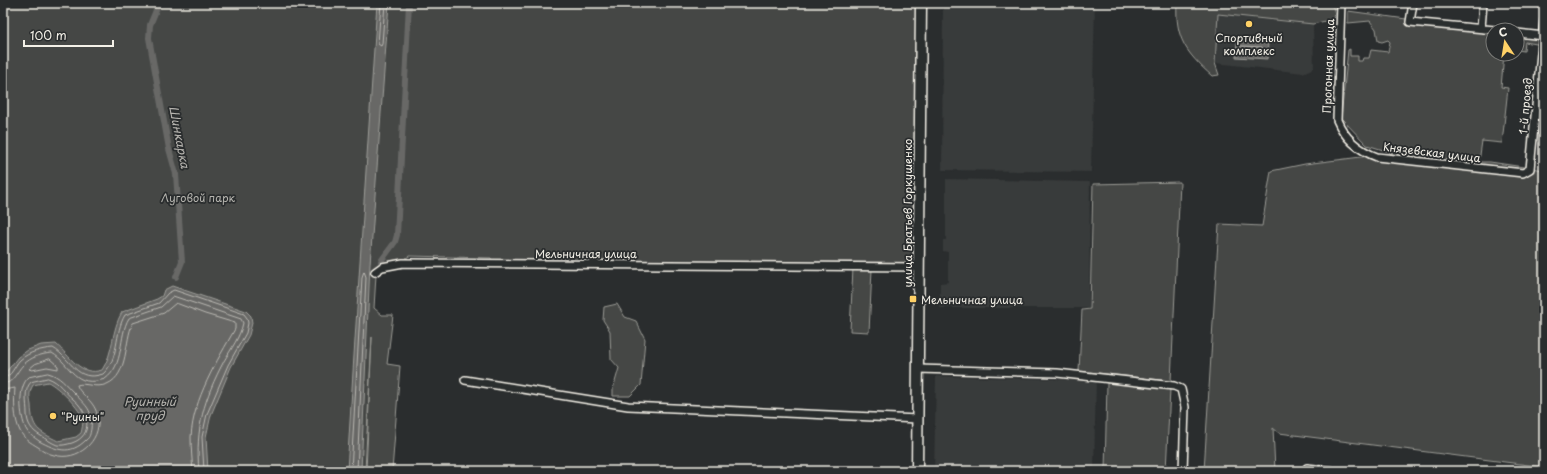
<svg xmlns="http://www.w3.org/2000/svg" width="1547" height="474" font-family="'Playpen Sans',sans-serif">
	<rect width="100%" height="100%" fill="#2a2d2e"/>
	<filter id="ink" filterUnits="userSpaceOnUse"><feTurbulence type="fractalNoise" baseFrequency=".025" numOctaves="2"/><feDisplacementMap in="SourceGraphic" scale="8" xChannelSelector="R" yChannelSelector="G"/><feConvolveMatrix kernelMatrix="1 2 1 2 8 2 1 2 1" color-interpolation-filters="sRGB"/></filter>
	<g filter="url(#ink)">
		<path fill="#373a3a" d="M943 3H1095L1091 172 942 170Z
			M1217 14 1313 24 1314 68 1303 73 1215 63Z
			M946 179 1090 182 1089 308H940V283L948 282V252L943 251V240H946Z
			M936 376 1096 380 1094 471H934Z"/>
		<path fill="#444645" stroke="#9c9c96" d="M3 3H916V263L492 261 491 258 409 256 395 266 385 269 376 275 374 308 382 315H393L387 364 400 366 392 471H366L372 337 365 471H3Z
			M1177 3H1326L1333 7 1335 14 1333 19 1313 24 1218 14 1215 63 1219 75 1212 76C1186 53 1175 38 1177 3Z
			M1348 11 1493 31V54H1504L1501 87 1508 88 1502 143 1482 141 1479 162H1490L1544 170V467L1279 433 1273 428 1275 471H1204L1219 224 1262 226 1271 171 1305 164 1393 153 1367 145 1341 118 1348 50 1350 49V56H1358V61H1362L1363 58H1369L1371 50 1388 52 1390 42 1388 40 1382 42 1378 41 1376 29 1370 21 1348 23Z
			M1517 34 1541 37 1542 45 1525 42 1524 51 1517 50Z
			M1180 182 1171 381 1079 371 1082 310 1090 309 1093 184Z
			M853 268 872 269 869 332 850 331Z
			M617 304 625 317 636 321 645 339 641 385 630 396H613V389L619 368 611 359 610 331 603 320 604 307Z
			M1107 383 1170 389 1166 471H1105Z"/>
		<path fill="#676866" stroke="#9f9f9a" fill-rule="evenodd" d="M377 3H389L370 264 361 471H347C356 315 367 159 377 3Z
			M1237 41 1268 43 1267 59 1236 57Z
			M172 286 246 311 251 316 252 323 249 335 231 367 211 415 206 437 208 471H3V376L18 357 28 350 41 345 56 344C70 356 81 377 102 370 114 352 111 331 122 312L157 299 162 296 164 290ZM48 382C57 386 82 410 83 420 83 424 82 429 81 433L76 437 58 441C38 431 32 429 31 405 30 399 29 395 31 389L33 385Z"/>
		<g fill="none" stroke-linecap="round" stroke-linejoin="round">
			<path stroke="#bcbab4" stroke-width="1" d="M381 3 378 44 381 46 382 44 385 3
				M1242 46 1262 47 1263 54H1241L1240 48Z
				M50 359 58 366V369L47 367 32 370 29 369 35 364Z
				M48 373C60 376 66 385 74 393 87 407 93 409 91 429 90 434 90 437 86 440 70 456 56 450 39 441 34 437 29 435 26 429 20 417 17 386 29 377Z
				M3 378C12 377 14 366 20 360 29 352 41 349 53 348 72 359 76 383 103 374 120 358 114 333 125 315L159 303 168 293 174 290 244 314 247 318 248 323 246 333 228 365 207 414 202 437 204 471
				M48 378C60 382 64 392 73 399 88 411 95 435 72 443 68 444 62 446 57 445 52 443 46 439 41 436 32 431 27 424 27 414 27 403 23 390 31 382Z
				M3 384C14 383 16 372 23 365 31 357 41 354 52 353 72 365 74 389 105 379 125 365 118 336 129 318L161 307 173 296 241 319 243 323C240 337 231 349 224 361 204 399 195 428 199 471
				M3 390 15 388C14 401 14 419 20 431 24 439 30 442 38 447 43 450 48 454 54 455 78 462 101 441 98 418 95 399 80 396 77 385 85 382 96 389 107 384 129 375 124 340 133 323L164 313 176 303 205 314 235 323V329C217 361 193 399 191 437 191 448 192 460 193 471
				M351 471 362 277 364 271 366 277 357 471"/>
			<path stroke="#676866" stroke-width="6" d="M159 3 150 25 149 38 169 149 176 174 182 262 176 277
				M381 261 395 242 397 235 409 3"/>
			<g stroke="#f4f1e8" stroke-width="10">
				<path id="street" d="M1341 3 1337 120C1345 139 1358 150 1377 157L1523 173 1530 169 1544 21
					M1413 3 1410 22 1495 30
					M1481 28 1483 3
					M1517 33 1544 36
					M375 272 382 267 403 263 919 267
					M918 369 1057 373 1174 386 1181 389 1185 407 1183 471
					M465 380 628 406 918 419
					M1307 468 1334 471"/>
			</g>
			<g stroke="#f4f1e8" stroke-width="13">
				<path id="secondary" d="M917 471 921 3"/>
			</g>
			<use href="#street" stroke="#2a2d2e" stroke-width="7"/>
			<use href="#secondary" stroke="#2a2d2e" stroke-width="10"/>
		</g>
	</g>
	<g fill="#ffd166" stroke="#2a2d2e" stroke-width="1.5">
		<circle cx="1249" cy="24" r="4"/>
		<rect x="909" y="295" width="8" height="8" rx="2"/>
		<circle cx="53" cy="416" r="4"/>
	</g>
	<g text-anchor="middle" dominant-baseline="central" stroke-width="3.5" stroke-linejoin="round" paint-order="stroke">
		<g font-size="11" fill="#f4f1e8" stroke="#2a2d2e" text-anchor="start">
			<text x="1249" y="37" text-anchor="middle">Спортивный<tspan x="1249" dy="13">комплекс</tspan></text>
			<text x="921" y="299">Мельничная улица</text>
			<text x="61" y="416">"Руины"</text>
		</g>
		<g font-size="11" fill="#f4f1e8" stroke="#2a2d2e">
			<text transform="translate(1328 66) rotate(-88)">Прогонная улица</text>
			<text transform="translate(1525 106) rotate(-85)">1-й проезд</text>
			<text transform="translate(1432 152) rotate(7)">Князевская улица</text>
			<text transform="translate(907 213) rotate(-90)">улица Братьев Горкушенко</text>
			<text x="586" y="253">Мельничная улица</text>
		</g>
		<g font-size="11" fill="#b6b5af" stroke="#2a2d2e">
			<text x="198" y="197">Луговой парк</text>
		</g>
		<g font-size="12" font-style="italic" fill="#b5b3ae" stroke="#2a2d2e">
			<text transform="translate(180 137) rotate(79)">Шинкарка</text>
			<text x="150" y="401">Руинный<tspan x="150" dy="14">пруд</tspan></text>
		</g>
	</g>
	<rect width="1547" height="474" fill="none" stroke="#2a2d2e" stroke-width="16"/>
	<rect x="8" y="8" width="1531" height="458" fill="none" stroke="#f4f1e8" stroke-width="1.5" filter="url(#ink)"/>
	<g transform="translate(1505 42) rotate(348)"><circle r="19" fill="#2a2d2e" stroke="#7b7b78"/>
	<path d="M0-3L7 15L0 10L-7 15Z" fill="#ffd166"/>
	<text y="-6" font-size="11" font-weight="bold" text-anchor="middle" fill="#f4f1e8">С</text>
	</g>
	<path d="M24 40v6h89v-6" fill="none" stroke="#f4f1e8" stroke-width="2"/>
	<text x="30" y="40" font-size="12" fill="#f4f1e8" stroke="#2a2d2e" stroke-width="3" paint-order="stroke">100 m</text>
</svg>
